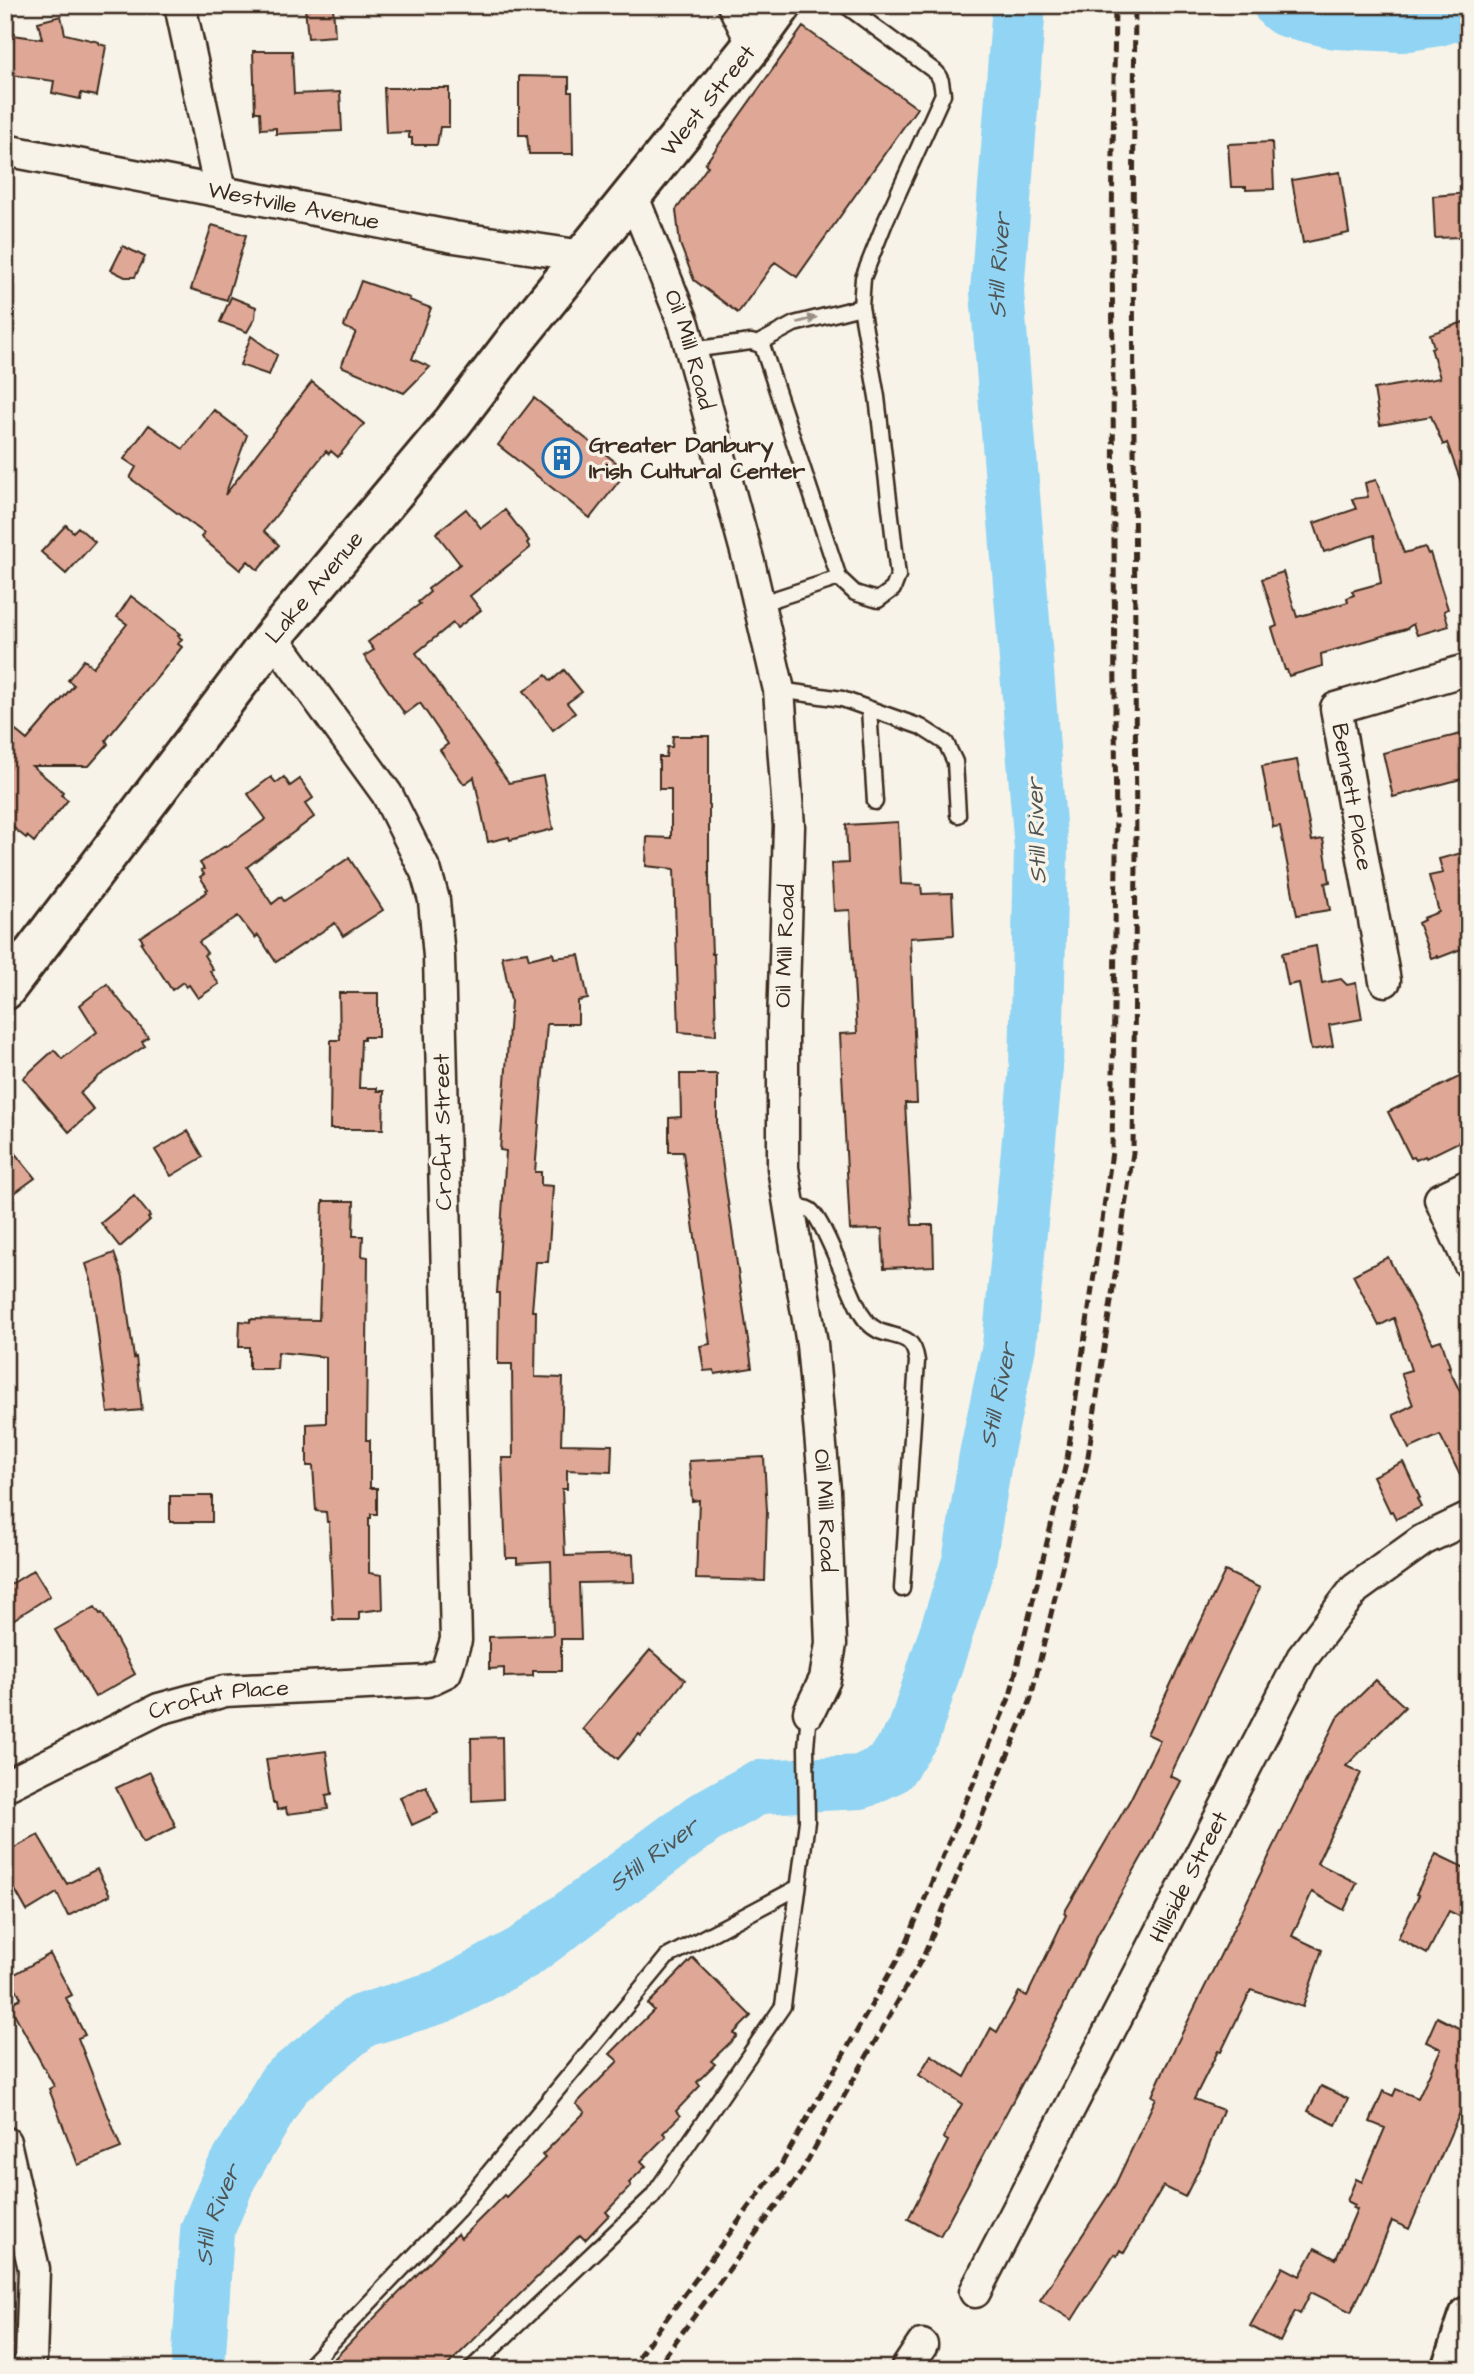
<svg xmlns="http://www.w3.org/2000/svg" width="1474" height="2374" font-family="'Architects Daughter',sans-serif">
	<rect width="100%" height="100%" fill="#f7f3e8"/>
	<filter id="ink" filterUnits="userSpaceOnUse"><feTurbulence type="fractalNoise" baseFrequency=".0143" numOctaves="2"/><feDisplacementMap in="SourceGraphic" scale="14" xChannelSelector="R" yChannelSelector="G"/><feConvolveMatrix kernelMatrix="1 2 1 2 8 2 1 2 1" color-interpolation-filters="sRGB"/></filter>
	<g filter="url(#ink)">
		<g fill="none" stroke-linecap="round" stroke-linejoin="round">
			<g stroke="#91d4f3" stroke-width="54">
				<path d="M1280 5 1286 10 1336 22 1402 25 1438 19 1469 9"/>
				<path id="s1" d="M198 2369 207 2231 230 2176 284 2084 361 2021 445 1995 524 1952 704 1818 759 1787 861 1782 890 1768 914 1732 969 1562 986 1455 1009 1346 1036 1067 1041 849 997 292 1019 5"/>
			</g>
		</g>
		<path fill="#dfa896" stroke="#3b2a1e" stroke-width="2" d="M333 6 335 36 308 38 305 8Z
			M61 16 65 34 99 42V44L106 46 97 96 81 93 80 99 52 93 54 81 5 74V34L42 39 38 22Z
			M803 27 917 108 797 277 775 262 738 313 694 280 680 244 676 210 708 166 705 164Z
			M253 51H292L294 94 340 92 342 131 276 134V128L261 129 260 112H255Z
			M519 76 569 77V92H572L573 154H529L527 135H519Z
			M384 88H449V127H440L437 145H412V138H409V132L386 133Z
			M1272 142 1274 189 1246 190V187H1231L1228 144Z
			M1340 172 1349 233 1303 243 1292 180Z
			M1469 193V231H1461V237L1435 238 1433 196Z
			M212 225 246 235 227 300 191 289Z
			M123 246 145 257 135 277H125L111 270Z
			M361 281 410 298 409 300 431 308 412 359 430 367 404 393 341 366 356 332 346 328 344 326Z
			M231 297 256 307 255 318 247 332 220 322Z
			M1469 320V495L1466 496 1447 443 1443 445 1431 416 1380 425 1374 389 1440 378 1431 348 1434 347 1430 334Z
			M251 336 277 355 269 375 240 365Z
			M312 382 364 424 338 457 331 451 329 454 326 451 264 531 279 545 258 570 248 561 240 570 201 537 204 533 130 478 136 467 124 459 149 425 183 449 214 410 247 435 225 495Z
			M534 398 627 471 590 518 498 445Z
			M1376 480 1404 553 1425 547 1428 554 1430 553 1448 609 1444 611 1449 626 1417 635 1413 624 1406 629 1321 654 1322 666 1289 676 1287 670H1285L1272 628 1277 626 1262 579 1283 572 1297 617 1348 602 1347 598 1354 595 1352 591 1381 583 1374 535 1324 552 1314 523 1356 509 1352 499 1368 497 1365 483Z
			M466 509 481 528 505 510 529 541 527 543 530 548 470 596 481 610 457 628 453 623 416 653 509 783 543 776 553 829 510 840 509 837 488 842 474 777 464 784 440 750 448 744 420 703 405 714 364 656 374 650 368 642 420 604 418 602 430 592 428 589 460 564 436 533Z
			M66 525 73 532 78 527 95 542 66 574 41 552Z
			M131 596 180 634 178 636 182 639 178 644 182 647 106 740 108 744 89 766H32L63 792 61 795 68 800 34 842 27 836 26 838 5 821V722L27 740 74 685 68 680 84 660 93 667 127 624 117 617Z
			M564 670 582 692 567 703 575 713 553 730 524 691 546 675 551 681Z
			M1469 732V777L1393 797 1383 753Z
			M673 736H709V881L712 954H714L716 1035 679 1032 674 869 646 866 647 837 671 838V789H659V757H666L667 747H672Z
			M1297 760 1312 841 1323 839 1330 882 1325 883 1330 910 1297 915 1280 826 1273 827 1262 766Z
			M271 777 276 783 284 777 290 786 300 779 313 798 305 804 314 817 247 867 272 904 281 897 284 901 349 858 383 910 343 936 335 923 276 962 258 935 255 938 238 916 199 942 207 953 204 955 213 970 210 971 219 984 198 998 189 985 186 987 183 982 172 990 141 943 143 941 140 937 207 892 206 890 208 889 200 877 204 874 201 870 204 869 200 863 225 846 226 847 266 819 248 794Z
			M898 822 901 884 921 885 922 894 952 893 954 935 910 938 917 1103H905L912 1225H933L934 1266 884 1268 882 1229 850 1230 840 1034 857 1033 850 910 834 911 831 864 848 863 846 825Z
			M1469 851V946L1438 958 1437 956 1431 958 1418 923 1424 920 1423 918 1439 912 1429 876 1443 873 1439 859Z
			M1316 946 1322 983 1341 979 1347 985 1356 983 1362 1019 1329 1025 1333 1046 1311 1050 1299 983 1288 985 1282 953Z
			M527 952 529 959 553 953 554 958 579 955 588 999 578 1001V1024H547L535 1172H541V1185L553 1186 548 1262H536L532 1311H536L535 1377 563 1378 561 1444 612 1445 611 1472 567 1470V1489H562L565 1556 633 1554 634 1582 579 1583 581 1639H561V1671H533V1676L504 1677V1668L489 1669V1637L553 1635 551 1561 517 1563V1558H506L502 1458H513L512 1364H498L499 1293H497L506 1151 500 1150 511 1001 502 956Z
			M107 984 148 1037 142 1042 145 1046 99 1076 80 1093 94 1110 69 1132 23 1078 54 1050 62 1059 97 1032 80 1005Z
			M339 993H378V1037H364V1040H361L359 1088H377V1091H384L383 1129H330L331 1040H340Z
			M1469 1072V1137L1426 1158 1425 1156 1416 1160 1414 1157 1411 1158 1388 1112Z
			M680 1074H717V1126L752 1368 715 1374 714 1370 704 1371 700 1346 710 1344 683 1152H669V1118L681 1117Z
			M188 1131 203 1157 171 1176 155 1150Z
			M5 1141 35 1178 5 1200Z
			M134 1196 150 1216 148 1218 150 1220 120 1247 101 1223Z
			M323 1201H354L353 1236H363L362 1256 368 1257 366 1440H370V1488H377V1514H371V1518H369V1573L382 1575 383 1609 359 1612V1620H333L329 1522H327L326 1512 316 1511 313 1466H307V1424L326 1423V1357L278 1352 277 1369H249V1347H239L240 1321 250 1322V1319L319 1320Z
			M114 1253 123 1278 134 1358 136 1357 142 1410 108 1413 91 1280 86 1264Z
			M1388 1257 1432 1343 1441 1340 1450 1367H1448L1469 1410V1493L1440 1435 1409 1449 1393 1415 1413 1405 1401 1373 1411 1370 1394 1318 1379 1326 1353 1275Z
			M764 1457 767 1511 765 1581 696 1579 699 1500 692 1501 689 1461Z
			M1403 1462 1420 1498 1417 1499 1421 1507 1396 1519 1392 1511 1390 1512 1373 1476Z
			M170 1496H212V1522H170Z
			M34 1570 50 1596 5 1625V1588Z
			M1225 1571 1260 1588 1170 1776 1181 1781 1148 1846 1098 1934 1060 2013 940 2236 908 2219 948 2141 943 2138 962 2104 919 2075 931 2055 965 2077 991 2028 997 2032 1019 1992 1027 1996 1066 1915 1064 1913 1130 1800 1160 1740 1147 1734Z
			M95 1607 100 1614 102 1613 135 1674 95 1697 55 1630Z
			M650 1650 685 1680 641 1736 639 1734 618 1759 583 1729Z
			M1376 1680 1405 1707 1346 1766 1361 1773 1317 1863 1357 1883 1344 1910 1312 1892 1292 1936 1322 1950 1303 2007 1251 1990 1221 2052 1218 2051 1194 2099 1223 2110 1204 2159 1185 2197 1163 2186 1124 2253 1120 2250 1117 2256 1114 2254 1072 2320 1040 2300 1115 2185 1156 2098 1152 2096 1161 2076 1337 1718Z
			M502 1737 503 1799 472 1801 471 1738Z
			M326 1751 332 1794 326 1795 328 1809 287 1814 286 1808 277 1810 276 1803H273L266 1759Z
			M150 1772 176 1827 143 1843 116 1788Z
			M426 1786 438 1813 412 1825 400 1797Z
			M38 1835 67 1884 97 1869 110 1895 68 1916 57 1893 27 1911 5 1872V1853Z
			M1436 1854 1469 1870V1921L1449 1911 1427 1954 1398 1938 1419 1895 1416 1894Z
			M50 1954 72 1995 66 1998 85 2035 78 2038 121 2148 78 2165 49 2089 54 2086 9 2004 21 1998 10 1977Z
			M693 1958 751 2016 734 2033 737 2036 711 2061 715 2064 697 2082 700 2086 676 2111 680 2116 663 2133 666 2136 641 2161 646 2166 629 2183 631 2186 606 2212 609 2215 585 2240 580 2235 444 2369H324L457 2234 461 2238 504 2195 506 2197 545 2158 542 2155 585 2112 576 2104 618 2061 610 2054 654 2010 648 2004Z
			M1437 2017 1469 2033V2092L1409 2229 1392 2221 1369 2276 1351 2312 1311 2292 1300 2314 1295 2311 1280 2342 1250 2326 1283 2267 1300 2276 1315 2248 1336 2259 1357 2209 1353 2208 1355 2205 1347 2201 1356 2179 1362 2182 1385 2128 1370 2122 1383 2091 1393 2096 1396 2089 1418 2098 1441 2049 1426 2042Z
			M1321 2086 1348 2099 1336 2125 1308 2111Z"/>
		<g fill="none" stroke-linecap="round" stroke-linejoin="round">
			<g stroke="#3b2a1e" stroke-width="19">
				<path id="service" d="M757 344 794 324 861 307
					M691 350 751 342 762 345 839 578 759 604
					M839 578 855 593 878 600 893 589 898 576 877 397 861 307 863 278 886 220 943 94 941 81 937 73 845 5
					M779 690 842 699 921 727 946 743 955 762 958 815
					M869 709 875 802
					M789 1207C796 1207 804 1206 810 1210 822 1217 849 1290 858 1307 862 1317 869 1326 879 1331 900 1339 913 1334 917 1361L902 1589
					M306 2369 458 2210 667 1957 797 1888
					M471 2369 652 2197 783 2006 807 1821 806 1747 809 1712"/>
			</g>
			<g stroke="#3b2a1e" stroke-width="35">
				<g id="minor">
					<path d="M180 5 220 191"/>
					<path d="M733 5 753 45"/>
					<path id="s2" d="M5 150 454 237 583 256"/>
					<path id="s3" d="M632 194 684 324 750 566 779 690 789 826 783 1025V1168L812 1344 825 1491 831 1644 825 1679 809 1712"/>
					<path d="M1385 981 1336 708 1469 669"/>
					<path d="M1469 1185 1440 1199 1469 1263"/>
					<path id="s4" d="M5 1786 159 1709 225 1691 427 1681 446 1672 456 1640 439 957 434 900 426 872 387 794 273 637"/>
					<path d="M5 2142 34 2269 31 2360 25 2369"/>
					<path id="s5" d="M975 2292 1302 1658 1355 1589 1423 1540 1469 1518"/>
					<path d="M906 2369 922 2345"/>
				</g>
			</g>
			<g stroke="#3b2a1e" stroke-width="44">
				<path id="secondary" d="M1451 2369 1469 2316"/>
			</g>
			<g stroke="#3b2a1e" stroke-width="44">
				<g id="primary">
					<path id="s6" d="M5 990 273 637 453 422 517 338 753 45 782 5"/>
				</g>
			</g>
			<use href="#service" stroke="#f7f3e8" stroke-width="14"/>
			<use href="#minor" stroke="#f7f3e8" stroke-width="30"/>
			<use href="#secondary" stroke="#f7f3e8" stroke-width="38"/>
			<use href="#primary" stroke="#f7f3e8" stroke-width="38"/>
			<path stroke="#3b2a1e" stroke-width="5" stroke-dasharray="10 5" stroke-linecap="butt" d="M629 2369 782 2163 905 1946 1010 1696 1067 1459 1112 1152 1116 861 1112 228 1115 5
				M655 2369 800 2174 924 1955 1030 1702 1087 1463 1133 1153 1136 861 1133 228 1135 5"/>
		</g>
		<defs><path id="oneway-solid" d="M-6-.8H1V-3.2L6.5 0L1 3.2V.8H-6Z" transform="scale(1.75)"/></defs>
		<use fill="#998e83" href="#oneway-solid" transform="translate(807 320) rotate(-15)"/>
	</g>
	<defs>
		<g id="building-ring" transform="scale(2.0125)"><circle r="9.5" fill="#f7f3e8" stroke="#1f6fb2" stroke-width="1.5"/><path d="M-4-6H4V6H1V3H-1V6H-4ZM-2.5-4.3h1.7v1.8h-1.7ZM.8-4.3h1.7v1.8H.8ZM-2.5-1h1.7V.8h-1.7ZM.8-1h1.7V.8H.8Z" fill="#1f6fb2"/></g>
	</defs>
	<g fill-rule="evenodd">
		<use href="#building-ring" x="562" y="458"/>
	</g>
	<g text-anchor="middle" dominant-baseline="central" stroke-width="7" stroke-linejoin="round" paint-order="stroke">
		<g font-size="23" fill="#3b2a1e" stroke="#f7f3e8">
			<text stroke="none"><textPath href="#s6" startOffset="1134">West Street</textPath></text>
			<text stroke="none"><textPath href="#s2" startOffset="294">Westville Avenue</textPath></text>
			<text stroke="none"><textPath href="#s3" startOffset="166">Oil Mill Road</textPath></text>
			<text stroke="none"><textPath href="#s6" startOffset="508">Lake Avenue</textPath></text>
			<text transform="translate(1352 797) rotate(80)">Bennett Place</text>
			<text transform="translate(785 946) rotate(-88)">Oil Mill Road</text>
			<text transform="translate(443 1132) rotate(-91)">Crofut Street</text>
			<text stroke="none"><textPath href="#s3" startOffset="1342">Oil Mill Road</textPath></text>
			<text stroke="none"><textPath href="#s4" startOffset="233">Crofut Place</textPath></text>
			<text stroke="none"><textPath href="#s5" startOffset="467">Hillside Street</textPath></text>
		</g>
		<g font-size="23" font-weight="bold" fill="#3b2a1e" stroke="#f7f3e8" text-anchor="start">
			<text x="589" y="445">Greater Danbury<tspan x="589" dy="26">Irish Cultural Center</tspan></text>
		</g>
		<g font-size="24" font-style="italic" fill="#505453" stroke="#f7f3e8">
			<text stroke="none"><textPath href="#s1" startOffset="2529">Still River</textPath></text>
			<text transform="translate(1037 831) rotate(-92)">Still River</text>
			<text stroke="none"><textPath href="#s1" startOffset="1395">Still River</textPath></text>
			<text stroke="none"><textPath href="#s1" startOffset="744">Still River</textPath></text>
			<text stroke="none"><textPath href="#s1" startOffset="156">Still River</textPath></text>
		</g>
	</g>
	<rect width="1474" height="2374" fill="none" stroke="#f7f3e8" stroke-width="28"/>
	<rect x="14" y="14" width="1446" height="2346" fill="none" stroke="#3b2a1e" stroke-width="2.5" filter="url(#ink)"/>
</svg>
